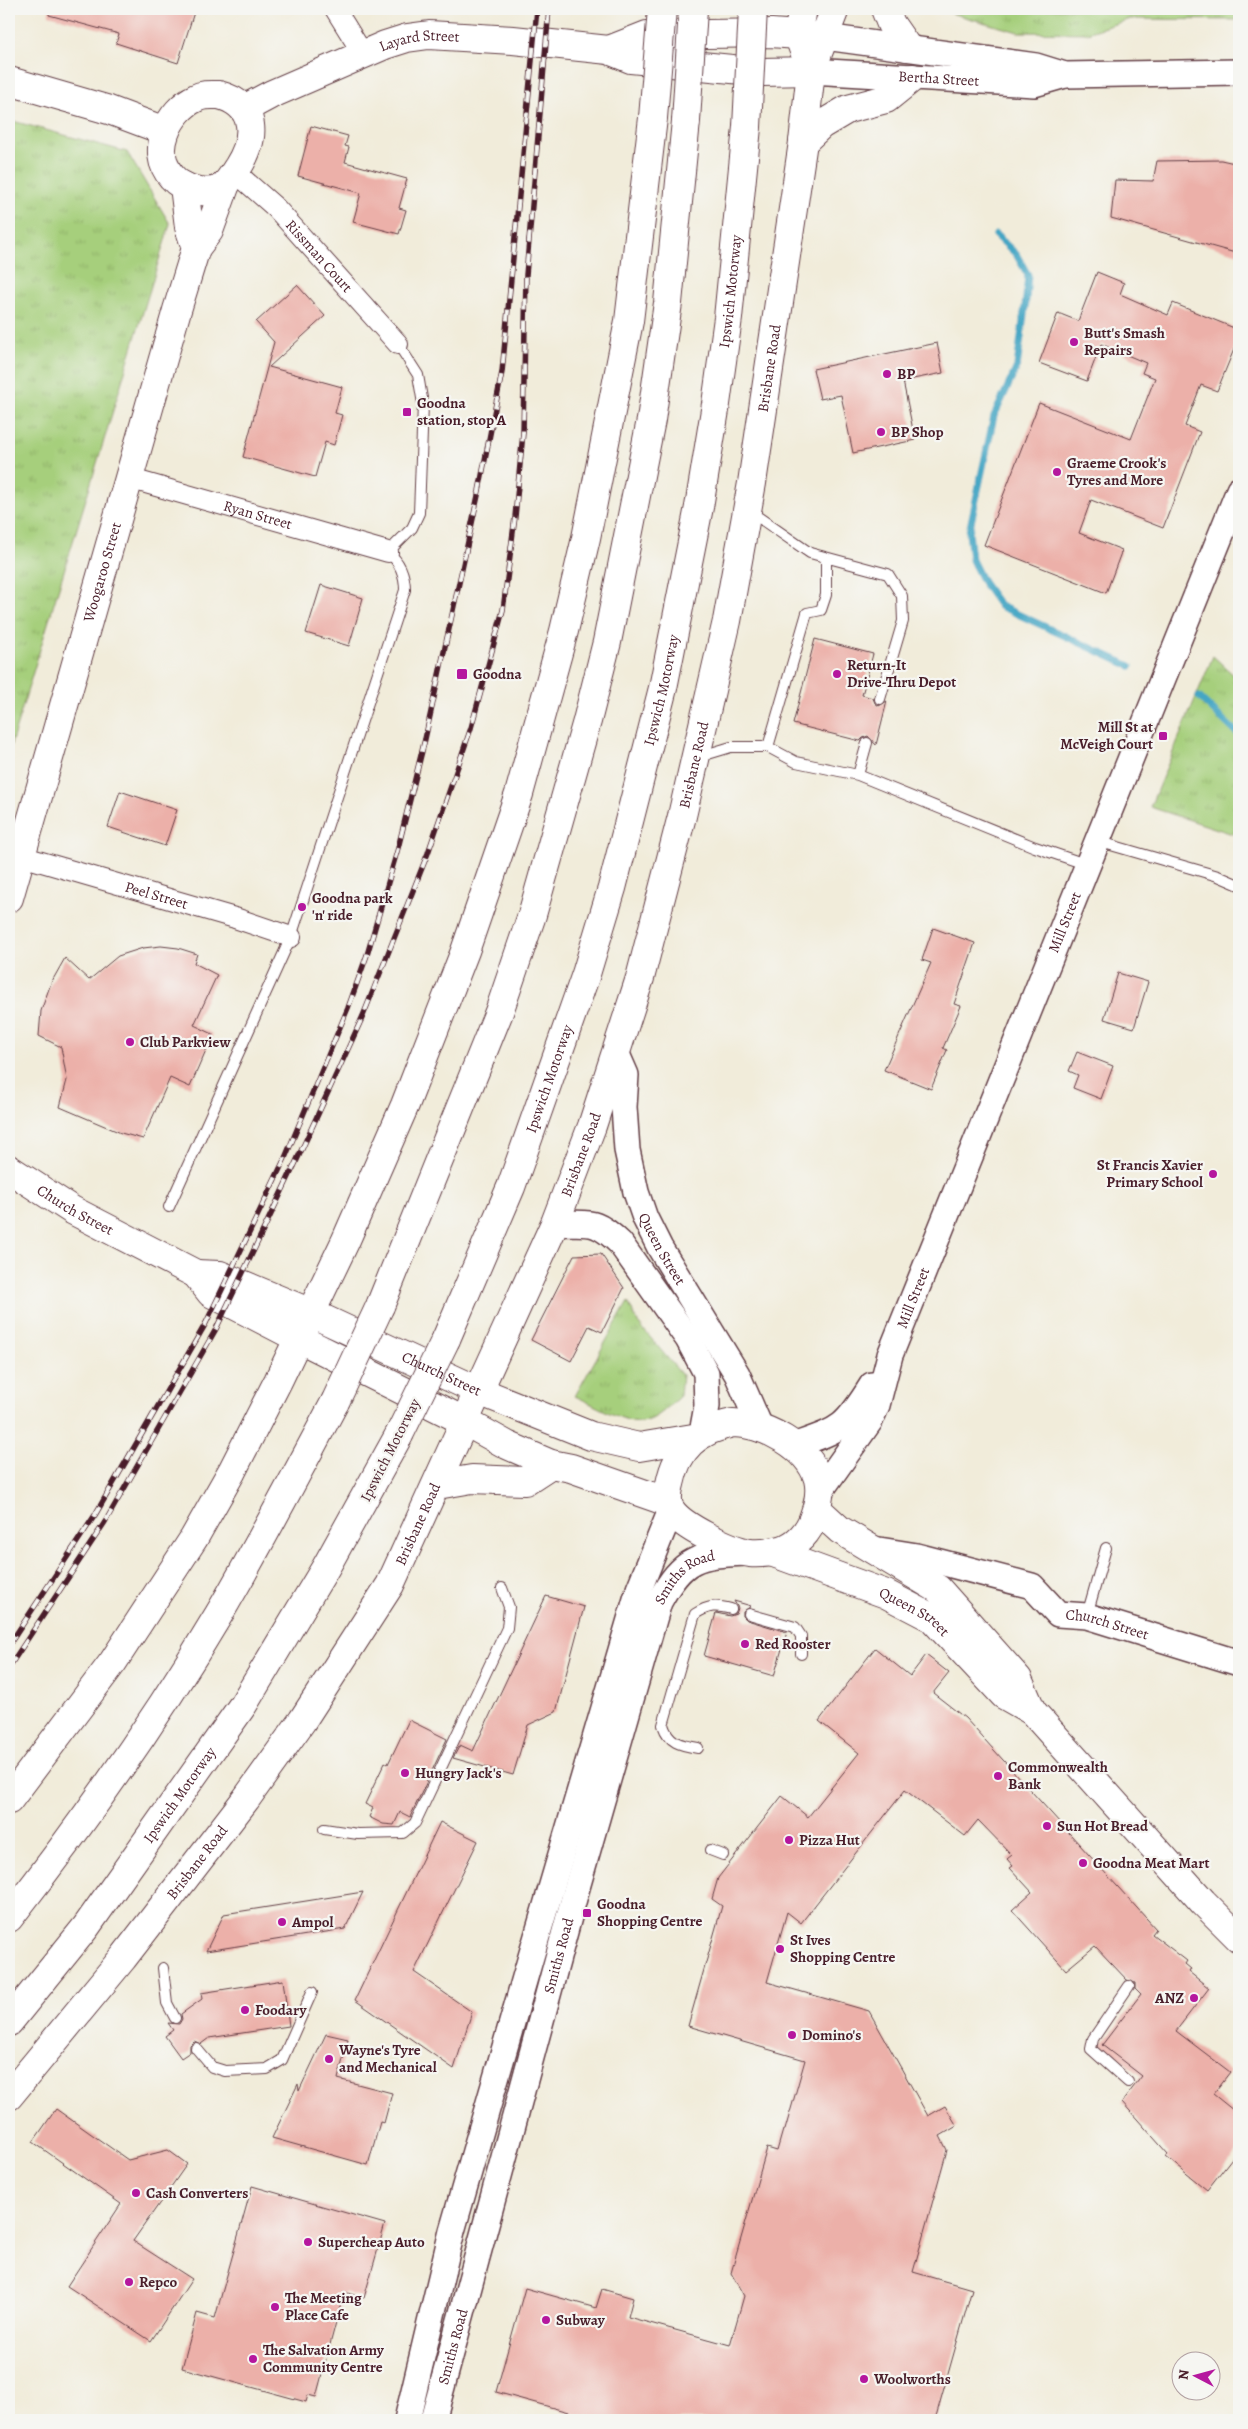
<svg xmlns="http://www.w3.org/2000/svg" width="1248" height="2429" font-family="Alegreya,serif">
	<defs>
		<pattern id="park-tufts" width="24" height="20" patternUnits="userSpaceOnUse" patternTransform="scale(1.25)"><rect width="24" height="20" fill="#a6cf7b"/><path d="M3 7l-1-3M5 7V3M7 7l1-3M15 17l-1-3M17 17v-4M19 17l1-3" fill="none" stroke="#90b16a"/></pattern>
	</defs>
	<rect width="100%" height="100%" fill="#f6f6f2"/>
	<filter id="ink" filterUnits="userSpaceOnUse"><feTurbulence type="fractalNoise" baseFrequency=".02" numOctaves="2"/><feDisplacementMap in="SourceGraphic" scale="10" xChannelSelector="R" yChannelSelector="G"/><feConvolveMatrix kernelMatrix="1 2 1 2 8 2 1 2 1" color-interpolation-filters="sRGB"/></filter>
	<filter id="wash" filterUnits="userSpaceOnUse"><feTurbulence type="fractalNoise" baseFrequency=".0096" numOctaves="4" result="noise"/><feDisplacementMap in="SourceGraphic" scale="20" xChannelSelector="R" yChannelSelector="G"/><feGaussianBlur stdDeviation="1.12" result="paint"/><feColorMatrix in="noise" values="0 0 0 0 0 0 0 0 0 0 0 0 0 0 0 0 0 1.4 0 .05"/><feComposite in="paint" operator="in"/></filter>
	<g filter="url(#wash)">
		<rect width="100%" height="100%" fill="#f1ecda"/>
		<path fill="url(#park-tufts)" stroke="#787753" d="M946 9H1239V20L1130 19 1087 33 1018 32 954 14Z
			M9 120 127 152 170 224 9 751Z
			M1213 656 1239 680V836L1150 807Z
			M628 1302 638 1323 682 1375 680 1396C669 1406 656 1421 641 1422 624 1423 591 1403 575 1396Z"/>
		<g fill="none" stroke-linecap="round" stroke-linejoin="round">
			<path stroke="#45a6c4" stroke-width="7" d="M996 235 1016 254 1028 275 1026 299 1017 367 994 416 969 532 972 560 983 582 1000 606 1130 666
				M1199 697 1239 735"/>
		</g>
		<g id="blocks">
			<path fill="#ecb0a9" d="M49 9H195L178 63 116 43 119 34 49 15Z
				M311 126 348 136 345 146 349 147 345 162 407 179 399 208 406 210 399 234 353 222 361 193 298 176Z
				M1221 160 1239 164V254L1111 218 1115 180 1153 181 1157 161Z
				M1097 272 1124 283 1120 294 1168 315 1173 303 1239 330V337L1217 391 1201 385 1185 426 1200 432 1163 528 1091 500 1079 533 1122 550 1106 593 984 545 1039 403 1131 439 1155 378 1142 373 1146 363 1101 344 1087 381 1039 363 1058 313 1078 321Z
				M297 285 325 316 269 367 342 387 335 413 342 415 334 445 325 442 315 477 243 457 274 342 256 322Z
				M937 343 943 373 903 381 915 440 853 453 841 395 820 399 813 369Z
				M321 585 363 598 349 646 306 633Z
				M815 639 873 654 862 695 873 698 875 703 879 706 887 701 876 745 868 736 863 738 860 741 793 724Z
				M120 791 177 810 165 846 108 827Z
				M933 928 975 943 954 1004 961 1006 943 1048 947 1050 931 1089 884 1070 931 963 922 960Z
				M161 946 178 948 197 954 194 963 217 975 194 1025 213 1034 190 1087 170 1078 143 1139 121 1133 60 1107 67 1080 61 1047 39 1036 41 1011 51 983 65 958 89 980 118 956 143 948Z
				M1118 973 1148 982 1134 1028 1104 1019Z
				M1077 1052 1113 1066 1101 1099 1073 1088 1078 1075 1069 1071Z
				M601 1254 624 1288 602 1332 589 1326 571 1361 531 1340 574 1255Z
				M546 1596 584 1607 556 1712 528 1725 513 1775 453 1758 460 1745 473 1751Z
				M734 1601 751 1606 743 1612V1616L747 1620 787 1632 774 1676 704 1656 716 1613 730 1616 736 1614 738 1608Z
				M875 1648 910 1676 926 1655 949 1673 933 1693 965 1718 1156 1929 1152 1934 1187 1961 1185 1964 1191 1969 1189 1972 1209 1988 1176 2031 1230 2072 1213 2094 1239 2115V2149L1207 2190 1166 2157 1168 2154 1122 2102 1142 2076 1102 2045 1141 1994 1135 1988V1983L1127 1980 1095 1946 1066 1970 1012 1910 1032 1892 1010 1868 1013 1866 1007 1859 1012 1855 978 1820 965 1836 905 1790 801 1923 787 1912 767 1982 869 2011 928 2116 945 2106 957 2126 940 2136 947 2150 913 2272 972 2289 935 2420H597L496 2392 525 2288 596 2308 602 2289 633 2298 628 2317 730 2345 744 2296 731 2273 767 2148 777 2151 783 2130H785L805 2060 688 2026 722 1906 712 1899 718 1878 782 1796 808 1817 859 1753 819 1721Z
				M409 1720 447 1739 410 1817 400 1812 394 1825 383 1824 369 1817 373 1808 365 1804 385 1762 388 1764Z
				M440 1822 478 1841 414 1972 472 2012 454 2069 355 2000Z
				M363 1892 345 1929 206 1951 224 1914Z
				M283 1980 289 2026 209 2038 201 2044 194 2041 190 2045V2052L181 2058 165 2036 173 2030 168 2023 179 2024 182 2019 181 2014 202 1999 201 1993Z
				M326 2034 348 2039 338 2079 392 2093 384 2123 380 2122 368 2165 272 2138 298 2084 299 2091Z
				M56 2109 128 2160 168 2150 187 2164 133 2241 192 2279 151 2341 67 2286 121 2204 33 2142Z
				M252 2186 385 2224 364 2298 344 2292 316 2397 308 2395 306 2402 182 2368 197 2313 215 2318Z"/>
		</g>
	</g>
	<g filter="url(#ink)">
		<use href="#blocks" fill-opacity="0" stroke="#633e45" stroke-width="1"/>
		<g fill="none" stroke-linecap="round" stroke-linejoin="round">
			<g stroke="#633e45" stroke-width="12">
				<path id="service" d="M748 510 810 553 888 574 902 596 903 621 880 699
					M826 559V595L821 610 807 613 768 747 796 762 858 775 1035 847 1088 865
					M698 757 731 747H768
					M858 775 867 743
					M1097 841 1218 876 1239 885
					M169 1207 291 937 405 590C405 575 400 562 388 552L412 528 419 513 423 404 418 375 398 344
					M749 1614 795 1627 801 1636V1654
					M1087 1615 1106 1548
					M698 1748C680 1745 669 1743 663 1725L695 1614C709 1605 716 1605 731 1609
					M324 1829 358 1834 403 1833 415 1823 507 1628 509 1607 502 1588
					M710 1850 723 1855
					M163 1968 167 2003 175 2018
					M196 2048 212 2067 225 2071 267 2069 282 2060 312 1992
					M1128 2082 1091 2049 1093 2039 1129 1986"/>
			</g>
			<g stroke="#633e45" stroke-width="22">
				<g id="minor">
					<path d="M335 9 363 54"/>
					<path id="s1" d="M235 172 276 208 398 344"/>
					<path id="s2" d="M128 478 388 552"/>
					<path id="s3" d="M21 856 235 918 291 937"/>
				</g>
			</g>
			<g stroke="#633e45" stroke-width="28">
				<g id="tertiary">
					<path d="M825 37 1036 66 1065 75 1239 72"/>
					<path id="s4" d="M811 71 1034 84 1065 75"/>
					<path id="s5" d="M616 1052 626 1075 624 1107 627 1150 636 1192 645 1218 660 1248 737 1374 761 1429"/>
					<path d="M555 1223C589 1225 593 1217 620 1243L688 1339 706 1373 707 1406 702 1433"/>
					<path d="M793 1446C841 1429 844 1430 872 1385"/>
					<path id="s6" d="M819 1493 870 1421 877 1405 890 1355 1239 490"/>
					<path id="s7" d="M873 1549 917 1556 1032 1586 1058 1614 1087 1616 1239 1663"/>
					<path d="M407 2420 452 2231 530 1960 639 1589 671 1510"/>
					<path id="s8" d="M433 2420 576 1891 659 1602C683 1557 698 1555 746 1553"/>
				</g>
			</g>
			<g stroke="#633e45" stroke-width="30">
				<g id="secondary">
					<path d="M803 9 798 34 804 51"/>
					<path d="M885 9 891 24 907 47"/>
					<path d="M609 50 647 35 771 33 825 37"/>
					<path d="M9 81 109 110 165 131"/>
					<path d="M219 95C258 105 256 138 238 167 233 174 228 184 221 188 206 196 182 189 172 177 149 152 169 110 196 98 203 94 211 95 219 95Z"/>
					<path id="s9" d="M244 109 272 94 385 45 407 38 429 35 513 40 609 50 631 59 762 72 811 71"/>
					<path d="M803 142 821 125 848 109 886 99 912 78"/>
					<path d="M184 186 189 227 196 248"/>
					<path id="s10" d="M9 898 177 310 196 248 209 231 226 184"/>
					<path id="s11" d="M9 1169 72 1210 196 1274 211 1293 298 1338"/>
					<path d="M196 1274 220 1275 311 1313"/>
					<path id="s12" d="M9 2096 123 1958 246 1799 302 1721 390 1585 555 1223 592 1126 640 978 682 816 727 621 752 483 803 142 811 71 835 9"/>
				</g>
			</g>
			<g stroke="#633e45" stroke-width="30">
				<g id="primary">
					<path id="s13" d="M311 1313 479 1391 591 1436 639 1447 693 1438"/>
					<path d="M298 1338 464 1421 507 1445 551 1464 571 1468 668 1502"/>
					<path d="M733 1423C765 1424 808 1446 818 1479 821 1491 818 1505 814 1516 809 1532 797 1545 781 1550 772 1552 760 1554 750 1553 731 1550 682 1527 671 1510 666 1503 668 1491 670 1484 677 1448 698 1430 733 1423Z"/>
					<path d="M437 1485 472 1479 525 1481 551 1464"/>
					<path d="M817 1509 840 1530 938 1589 1018 1679 1032 1711 1203 1902 1239 1938"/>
					<path id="s14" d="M771 1552 886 1594 932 1618 1004 1695 1032 1711"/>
				</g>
			</g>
			<g stroke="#633e45" stroke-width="30">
				<g id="motorway">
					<path d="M380 1306 499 1012 532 915 587 721 607 642 651 420 668 303 686 121"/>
					<path id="s15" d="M446 1339 511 1187 586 974 612 888 663 688 699 507 716 404 728 318 747 127"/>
					<path d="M9 1800 113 1662 194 1538 232 1471 278 1381 345 1242 405 1105 465 951 519 794 564 631 586 538 629 321 653 118"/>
					<path d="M9 1918C85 1821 156 1720 219 1614 260 1544 297 1473 335 1402"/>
					<path id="s16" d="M9 2022 86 1927 243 1705 326 1567 399 1435"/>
				</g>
			</g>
			<use href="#service" stroke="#fff" stroke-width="10"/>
			<use href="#minor" stroke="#fff" stroke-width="20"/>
			<use href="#tertiary" stroke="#fff" stroke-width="25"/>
			<use href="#secondary" stroke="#fff" stroke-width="28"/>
			<use href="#primary" stroke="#fff" stroke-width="28"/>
			<use href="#motorway" stroke="#fff" stroke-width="28"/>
			<g stroke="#4a1f2b" stroke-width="5.5">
				<path id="rail" d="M9 1645 95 1515 206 1323 285 1158 348 1008 367 955 398 848 425 739 479 491 502 372 537 9
					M9 1667 105 1522 216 1329 296 1162 363 1016 428 853 471 728 503 610 515 517 523 433 526 275 549 9"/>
			</g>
			<use href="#rail" stroke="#f6f6f2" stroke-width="4" stroke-dasharray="11" stroke-linecap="butt"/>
			<g stroke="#633e45" stroke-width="30" stroke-linecap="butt">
				<path id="motorway-bridge" d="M653 118 662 9
					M686 121 693 9
					M747 127 753 9
					M335 1402 380 1306
					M399 1435 446 1339"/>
			</g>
			<use href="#motorway-bridge" stroke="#fff" stroke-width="28"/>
		</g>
	</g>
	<g fill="#b5179e" stroke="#f6f6f2" stroke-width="2">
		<circle cx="1074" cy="342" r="5"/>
		<circle cx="887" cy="374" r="5"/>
		<rect x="402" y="407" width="10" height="10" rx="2.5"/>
		<circle cx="881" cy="432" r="5"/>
		<circle cx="1057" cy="472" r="5"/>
		<rect x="456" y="668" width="12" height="12" rx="2.5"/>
		<circle cx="837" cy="674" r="5"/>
		<rect x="1158" y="731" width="10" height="10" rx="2.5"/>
		<circle cx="302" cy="907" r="5"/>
		<circle cx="130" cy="1042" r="5"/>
		<circle cx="1213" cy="1174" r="5"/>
		<circle cx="745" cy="1644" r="5"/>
		<circle cx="405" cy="1773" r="5"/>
		<circle cx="998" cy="1776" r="5"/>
		<circle cx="1047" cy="1826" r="5"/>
		<circle cx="789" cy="1840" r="5"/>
		<circle cx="1083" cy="1863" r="5"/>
		<rect x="582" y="1908" width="10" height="10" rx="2.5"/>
		<circle cx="282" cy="1922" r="5"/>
		<circle cx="780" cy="1949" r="5"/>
		<circle cx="1194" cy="1998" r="5"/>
		<circle cx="245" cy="2010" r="5"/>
		<circle cx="792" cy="2035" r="5"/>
		<circle cx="329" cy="2059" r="5"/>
		<circle cx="136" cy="2193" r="5"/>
		<circle cx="308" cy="2242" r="5"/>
		<circle cx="129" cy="2282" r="5"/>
		<circle cx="275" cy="2307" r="5"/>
		<circle cx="546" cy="2320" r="5"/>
		<circle cx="253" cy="2359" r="5"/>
		<circle cx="864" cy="2379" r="5"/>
	</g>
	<g text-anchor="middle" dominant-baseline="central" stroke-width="4.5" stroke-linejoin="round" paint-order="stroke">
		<g font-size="15" fill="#4a1f2b" stroke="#f6f6f2">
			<text stroke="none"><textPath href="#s9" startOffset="190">Layard Street</textPath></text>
			<text stroke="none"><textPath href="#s4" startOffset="128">Bertha Street</textPath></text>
			<text stroke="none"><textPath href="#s1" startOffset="119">Rissman Court</textPath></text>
			<text stroke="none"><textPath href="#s15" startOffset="1090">Ipswich Motorway</textPath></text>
			<text stroke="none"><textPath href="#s12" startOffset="1919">Brisbane Road</textPath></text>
			<text stroke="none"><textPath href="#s2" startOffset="135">Ryan Street</textPath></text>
			<text stroke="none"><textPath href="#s10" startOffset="339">Woogaroo Street</textPath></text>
			<text stroke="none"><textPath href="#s15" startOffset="685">Ipswich Motorway</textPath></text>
			<text stroke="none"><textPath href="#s12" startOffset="1515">Brisbane Road</textPath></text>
			<text stroke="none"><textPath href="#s3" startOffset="141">Peel Street</textPath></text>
			<text stroke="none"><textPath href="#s6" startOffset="624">Mill Street</textPath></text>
			<text stroke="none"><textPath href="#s15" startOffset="280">Ipswich Motorway</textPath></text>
			<text stroke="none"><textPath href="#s12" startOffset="1109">Brisbane Road</textPath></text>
			<text stroke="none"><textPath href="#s11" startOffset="78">Church Street</textPath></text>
			<text stroke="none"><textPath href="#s5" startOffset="206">Queen Street</textPath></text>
			<text stroke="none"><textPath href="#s6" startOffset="219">Mill Street</textPath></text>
			<text stroke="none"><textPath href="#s13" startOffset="144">Church Street</textPath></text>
			<text transform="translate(390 1450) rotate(-63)">Ipswich Motorway</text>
			<text stroke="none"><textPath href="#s12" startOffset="705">Brisbane Road</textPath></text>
			<text stroke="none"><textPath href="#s8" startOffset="886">Smiths Road</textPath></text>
			<text stroke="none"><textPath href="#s14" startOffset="156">Queen Street</textPath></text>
			<text stroke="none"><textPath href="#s7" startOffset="252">Church Street</textPath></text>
			<text stroke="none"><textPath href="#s16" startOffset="284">Ipswich Motorway</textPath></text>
			<text stroke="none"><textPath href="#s12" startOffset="300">Brisbane Road</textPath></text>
			<text stroke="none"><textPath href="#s8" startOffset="481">Smiths Road</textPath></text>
			<text stroke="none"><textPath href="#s8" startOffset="76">Smiths Road</textPath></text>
		</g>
		<g font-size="15" font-weight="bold" fill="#4a1f2b" stroke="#f6f6f2" text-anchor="start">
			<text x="1084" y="333">Butt's Smash<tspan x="1084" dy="17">Repairs</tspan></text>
			<text x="897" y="374">BP</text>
			<text x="417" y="403">Goodna<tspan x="417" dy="17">station, stop A</tspan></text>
			<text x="891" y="432">BP Shop</text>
			<text x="1067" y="463">Graeme Crook's<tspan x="1067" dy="17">Tyres and More</tspan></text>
			<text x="847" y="665">Return-It<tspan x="847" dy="17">Drive-Thru Depot</tspan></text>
			<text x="473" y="674">Goodna</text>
			<text x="1153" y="727" text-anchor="end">Mill St at<tspan x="1153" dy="17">McVeigh Court</tspan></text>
			<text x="312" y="898">Goodna park<tspan x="312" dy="17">'n' ride</tspan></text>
			<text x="140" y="1042">Club Parkview</text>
			<text x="1203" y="1165" text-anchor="end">St Francis Xavier<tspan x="1203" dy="17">Primary School</tspan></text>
			<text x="755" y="1644">Red Rooster</text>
			<text x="1008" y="1767">Commonwealth<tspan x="1008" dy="17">Bank</tspan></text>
			<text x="415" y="1773">Hungry Jack's</text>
			<text x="1057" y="1826">Sun Hot Bread</text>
			<text x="799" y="1840">Pizza Hut</text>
			<text x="1093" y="1863">Goodna Meat Mart</text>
			<text x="597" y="1904">Goodna<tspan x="597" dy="17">Shopping Centre</tspan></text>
			<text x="292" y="1922">Ampol</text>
			<text x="790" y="1940">St Ives<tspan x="790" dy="17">Shopping Centre</tspan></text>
			<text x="1184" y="1998" text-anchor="end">ANZ</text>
			<text x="255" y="2010">Foodary</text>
			<text x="802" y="2035">Domino's</text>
			<text x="339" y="2050">Wayne's Tyre<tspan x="339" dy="17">and Mechanical</tspan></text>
			<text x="146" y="2193">Cash Converters</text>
			<text x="318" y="2242">Supercheap Auto</text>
			<text x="139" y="2282">Repco</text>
			<text x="285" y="2298">The Meeting<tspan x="285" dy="17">Place Cafe</tspan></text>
			<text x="556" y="2320">Subway</text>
			<text x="263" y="2350">The Salvation Army<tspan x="263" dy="17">Community Centre</tspan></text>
			<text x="874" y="2379">Woolworths</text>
		</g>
	</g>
	<rect width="1248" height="2429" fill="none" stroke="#f6f6f2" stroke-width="30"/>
	<g transform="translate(1196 2376) rotate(276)"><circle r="24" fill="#f6f6f2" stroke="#b1a0a2"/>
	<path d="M0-4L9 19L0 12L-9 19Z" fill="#b5179e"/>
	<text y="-8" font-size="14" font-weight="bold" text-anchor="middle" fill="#4a1f2b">N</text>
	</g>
</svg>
